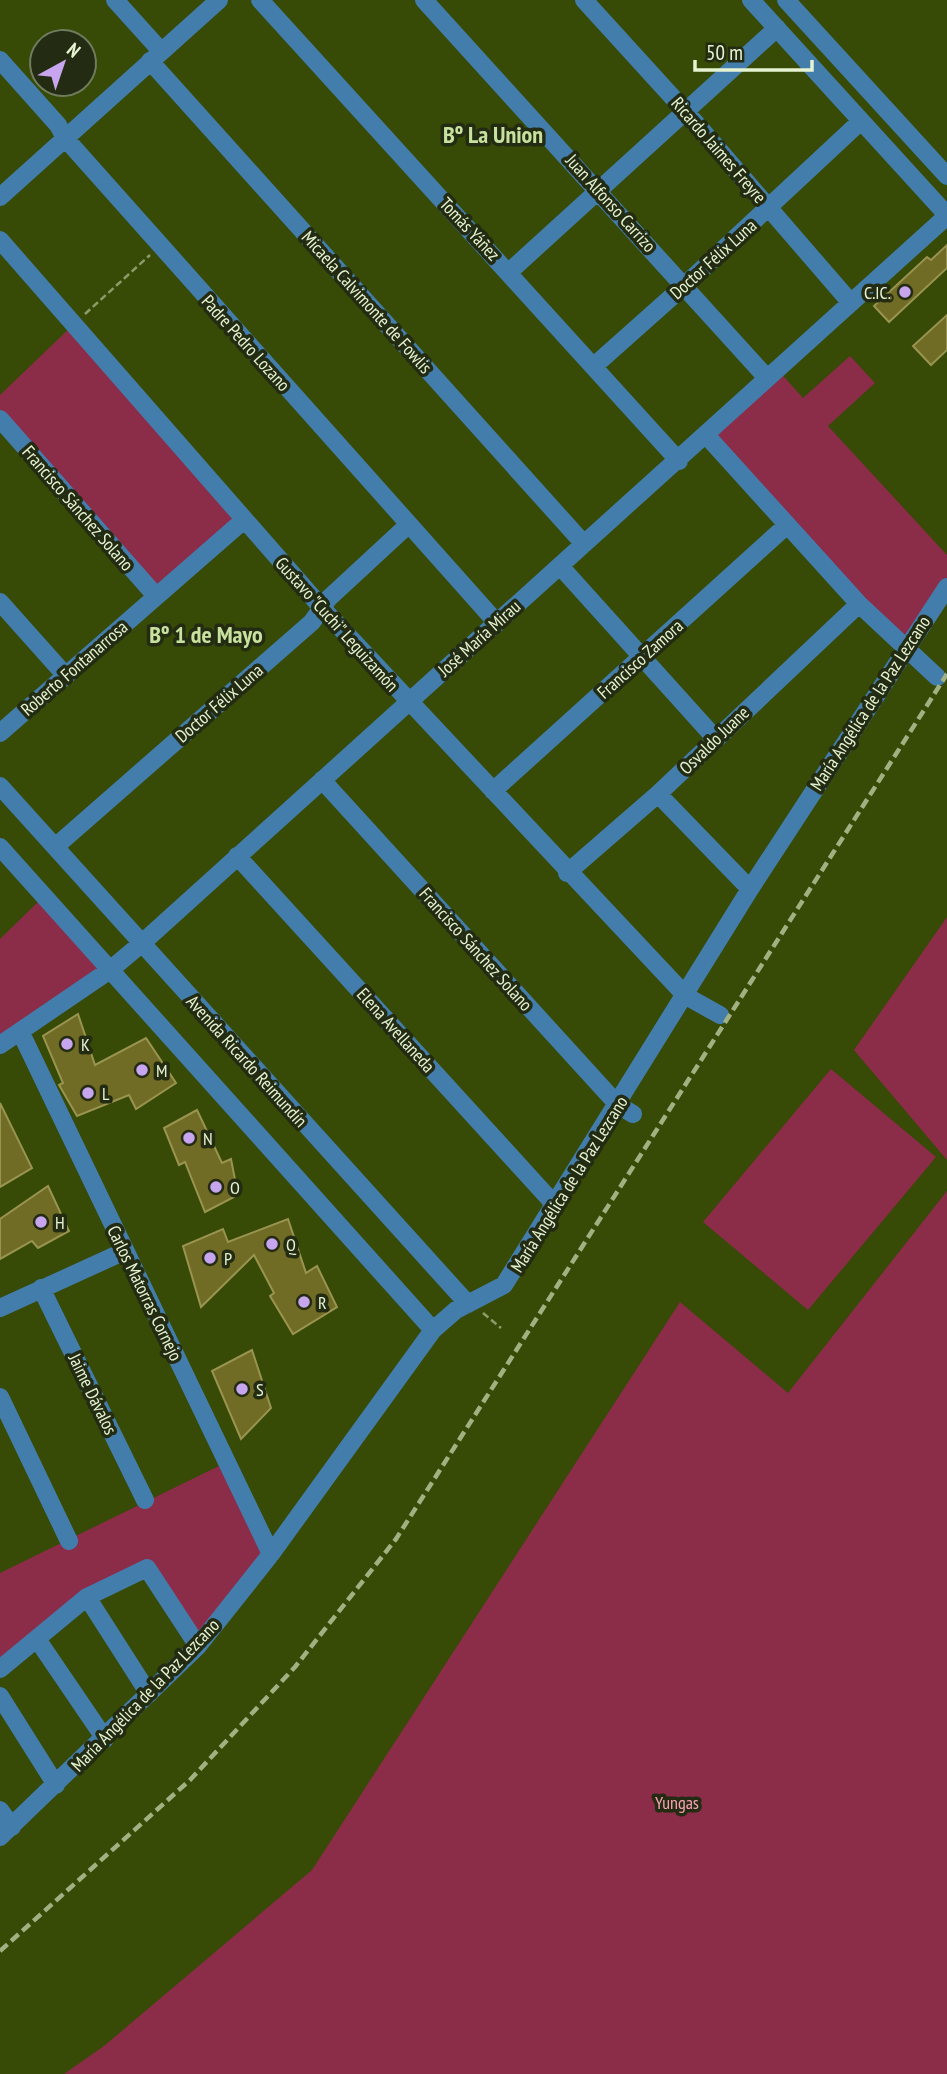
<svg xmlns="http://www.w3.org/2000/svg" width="947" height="2074" font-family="'PT Sans Narrow',sans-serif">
	<rect width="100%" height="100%" fill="#374a06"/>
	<path fill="#8b2c49" d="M74 324 244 520 156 596 0 419V395Z
		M850 356 875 383 828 426 947 555V580L902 643 706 435 777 369 803 398Z
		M44 896 110 970 0 1041V939Z
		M947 917V1160L854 1050Z
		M831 1069 936 1157 808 1310 703 1222Z
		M947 1191V2074H64L104 2046 312 1870 680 1302 788 1393Z
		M227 1462 271 1554 198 1646 147 1568 87 1597 0 1668V1573Z"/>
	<path fill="#706b25" stroke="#99944f" stroke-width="2" d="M947 245V268L889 322 874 306 927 257 931 260Z
		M947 315V350L931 365 913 346Z
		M78 1014 95 1065 146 1038 176 1083 136 1109 129 1095 77 1116 59 1085 63 1083 43 1036Z
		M0 1103 32 1168 0 1187Z
		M197 1110 222 1163 231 1159 238 1195 205 1212 185 1162 179 1165 164 1128Z
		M48 1186 69 1231 38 1248 32 1241 0 1259V1219Z
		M288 1219 306 1273 317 1266 337 1307 293 1334 270 1296 274 1293 254 1255 201 1307 183 1246 223 1229 228 1242Z
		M252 1350 271 1408 241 1439 212 1371Z"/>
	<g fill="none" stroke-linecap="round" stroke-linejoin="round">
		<path stroke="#8c9c69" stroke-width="2.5" stroke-dasharray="7 3.5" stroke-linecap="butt" d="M85 314 150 255
			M483 1313 501 1328"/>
		<path stroke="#437dac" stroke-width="18" d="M115 0 161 51
			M260 0 679 461
			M424 0 767 378
			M584 0 686 112 851 303
			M751 0 947 215
			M786 0 947 176
			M0 60 58 125 65 138 497 623
			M150 61 584 544
			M0 197 219 0
			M0 240 322 608 686 996 720 1015
			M509 272 777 28
			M594 366 685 285 861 121
			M0 419 156 596
			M706 435 859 604 937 677
			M560 566 715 738
			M0 602 66 676
			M0 733 244 520
			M322 780 618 1105 633 1114
			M0 786 468 1304
			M493 791 786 526
			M658 794 750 889
			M0 847 433 1330
			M55 847 312 622 328 599 408 525
			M237 856 555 1205
			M567 873 658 794 859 604
			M20 1031 271 1554
			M0 1045 110 970 141 944 947 216
			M41 1288 145 1500
			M0 1308 125 1251
			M0 1397 69 1541
			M87 1597 149 1694
			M37 1639 105 1739
			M0 1669 87 1597 147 1568 198 1646
			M0 1696 56 1785
			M0 1810 12 1827
			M0 1837 198 1646 271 1554 433 1330 456 1310 504 1285 750 889 947 587"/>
		<path stroke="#a1b182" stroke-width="4.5" stroke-dasharray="10 5" stroke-linecap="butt" d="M0 1951 190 1780 295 1667 396 1539 947 674"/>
	</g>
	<g fill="#c8a6ef" stroke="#232c12" stroke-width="2.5">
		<circle cx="905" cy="292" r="7"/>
		<circle cx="67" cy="1044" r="7"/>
		<circle cx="142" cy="1070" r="7"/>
		<circle cx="88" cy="1093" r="7"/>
		<circle cx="189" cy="1138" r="7"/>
		<circle cx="216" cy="1187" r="7"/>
		<circle cx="41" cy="1222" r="7"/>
		<circle cx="272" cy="1244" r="7"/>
		<circle cx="210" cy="1258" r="7"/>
		<circle cx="304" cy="1302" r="7"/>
		<circle cx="242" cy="1389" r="7"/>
	</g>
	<g text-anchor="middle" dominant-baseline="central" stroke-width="7" stroke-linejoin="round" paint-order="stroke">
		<g font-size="18" fill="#e6f3d3" stroke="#232c12">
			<text transform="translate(719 150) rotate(49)">Ricardo Jaimes Freyre</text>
			<text transform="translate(611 203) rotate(48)">Juan Alfonso Carrizo</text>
			<text transform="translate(470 229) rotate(47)">Tomás Yáñez</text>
			<text transform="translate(713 259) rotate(-42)">Doctor Félix Luna</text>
			<text transform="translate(367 302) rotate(48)">Micaela Calvimonte de Fowlis</text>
			<text transform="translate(246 343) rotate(48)">Padre Pedro Lozano</text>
			<text transform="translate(78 508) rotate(49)">Francisco Sánchez Solano</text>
			<text transform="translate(337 624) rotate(48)">Gustavo "Cuchi" Leguizamón</text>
			<text transform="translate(479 638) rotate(-42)">José María Mirau</text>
			<text transform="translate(640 659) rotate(-42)">Francisco Zamora</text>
			<text transform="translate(74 668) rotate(-41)">Roberto Fontanarrosa</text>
			<text transform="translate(219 703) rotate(-41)">Doctor Félix Luna</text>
			<text transform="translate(870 703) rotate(-57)">María Angélica de la Paz Lezcano</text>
			<text transform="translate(714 740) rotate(-44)">Osvaldo Juane</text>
			<text transform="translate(476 949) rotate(48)">Francisco Sánchez Solano</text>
			<text transform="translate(396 1030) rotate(48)">Elena Avellaneda</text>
			<text transform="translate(247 1061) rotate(48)">Avenida Ricardo Reimundín</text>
			<text transform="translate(569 1184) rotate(-58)">María Angélica de la Paz Lezcano</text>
			<text transform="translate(145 1293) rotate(64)">Carlos Matorras Cornejo</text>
			<text transform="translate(93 1394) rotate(64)">Jaime Dávalos</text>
			<text transform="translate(145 1695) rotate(-46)">María Angélica de la Paz Lezcano</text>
		</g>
		<g font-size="18" fill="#e6f3d3" stroke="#232c12" text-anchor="start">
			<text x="891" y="292" text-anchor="end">C.IC.</text>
			<text x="81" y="1044">K</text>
			<text x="156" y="1070">M</text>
			<text x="102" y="1093">L</text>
			<text x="203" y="1138">N</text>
			<text x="230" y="1187">O</text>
			<text x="55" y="1222">H</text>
			<text x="286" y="1244">Q</text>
			<text x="224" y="1258">P</text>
			<text x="318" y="1302">R</text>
			<text x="256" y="1389">S</text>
		</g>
		<g font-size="18" fill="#fca1b6" stroke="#232c12">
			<text x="677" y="1802">Yungas</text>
		</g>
		<g font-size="24" font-weight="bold" fill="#c8e19f" stroke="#232c12">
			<text x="493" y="134">Bº La Union</text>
			<text x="206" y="634">Bº 1 de Mayo</text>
		</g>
	</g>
	<g transform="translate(63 63) rotate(40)"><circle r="33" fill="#232c12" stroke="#717c5f" stroke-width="2"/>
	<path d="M0-5L12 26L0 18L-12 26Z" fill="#c8a6ef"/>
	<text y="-10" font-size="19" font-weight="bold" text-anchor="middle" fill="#e6f3d3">N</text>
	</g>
	<path d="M695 60v10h117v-10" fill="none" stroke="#e6f3d3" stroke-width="3.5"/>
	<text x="706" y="60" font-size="21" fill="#e6f3d3" stroke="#232c12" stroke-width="5" paint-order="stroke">50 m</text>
</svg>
